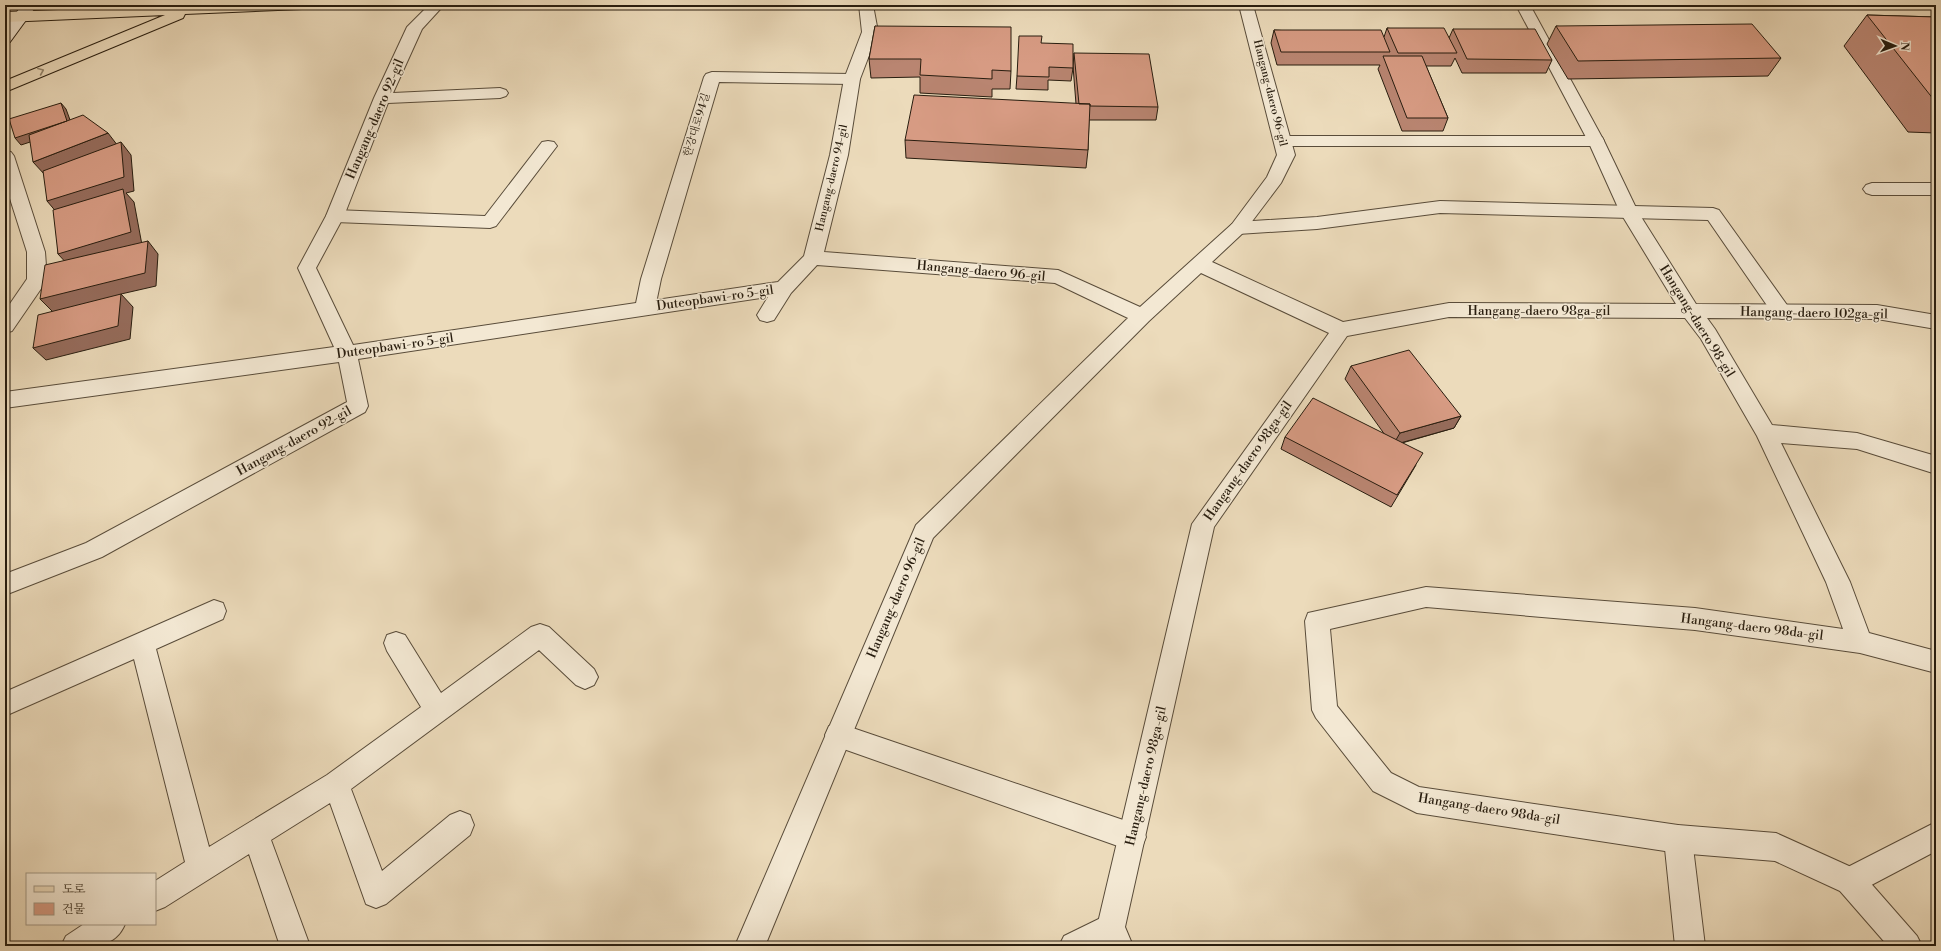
<svg xmlns="http://www.w3.org/2000/svg" width="1941" height="951" font-family="'Libre Bodoni','Noto Serif KR',serif">
	<rect width="100%" height="100%" fill="#ecdbbb"/>
	<filter id="stains"><feTurbulence type="fractalNoise" baseFrequency=".005" numOctaves="4"/><feColorMatrix values="0 0 0 0 .2 0 0 0 0 .09 0 0 0 0 .02 0 0 0 .5 -.17"/></filter>
	<radialGradient id="worn" r=".72"><stop offset=".6" stop-color="#630" stop-opacity="0"/><stop offset="1" stop-color="#630" stop-opacity=".3"/></radialGradient>
	<g fill="none" stroke-linecap="round" stroke-linejoin="round">
		<g stroke="#594c3a" stroke-width="2">
			<path id="lane" d="M712 72 852 74 858 76 860 79 858 82 852 84 719 82 661 279 655 308 652 313 645 315 638 313 635 308 641 279 704 77 706 74Z
				M1282 136H1596L1602 137 1604 141 1602 145 1596 146H1282L1276 145 1274 141 1276 137Z
				M548 141 554 142 557 146 496 226 490 228 335 222 329 220 326 216 329 212 335 210 485 216 542 142Z
				M1872 183H1936V195H1872L1866 193 1863 189 1866 185Z
				M1440 201 1713 208 1719 210 1792 312 1789 317 1782 319 1775 317 1708 220 1440 213 1317 229 1238 234 1232 232 1229 228 1232 224 1238 222 1317 217Z
				M214 600 223 603 226 611 223 619 156 649 209 847 327 775 421 707 387 651 384 643 387 635 396 632 405 635 441 693 531 627 540 624 549 627 594 669 598 677 594 685 585 689 576 685 539 650 351 789 382 871 450 815 460 811 470 815 474 825 470 835 386 904 376 908 366 904 330 803 271 840 310 946H280L249 854 165 907 155 911V881L185 862 134 659 5 716V692Z
				M838 723 1132 823 1142 827 1146 837 1142 847 1132 851 838 747 829 744 825 735 829 726Z
				M1936 822V851L1860 891 1850 895 1840 891 1836 881 1840 871Z
				M1678 825 1688 829 1692 839 1705 946H1675L1664 839 1668 829Z
				M1111 913 1121 917 1125 927 1121 937 1104 946H1059L1064 936Z
				M84 924H125C114 951 86 946 61 946L66 936Z"/>
		</g>
		<g stroke="#594c3a" stroke-width="2">
			<path id="street" d="M429 5H444L422 29 393 93 500 88 506 90 508 93 506 96 500 98 388 103 344 216 316 268 353 345 778 282 804 256 830 155 844 79 862 32 859 5H873L878 32 860 79 848 155 824 252 1058 270 1140 307 1232 224 1267 177 1277 155 1239 5H1253L1295 155 1281 183 1244 232 1212 262 1343 322 1449 303 1676 304 1620 212 1588 141 1516 5H1530L1604 141 1638 212 1696 304 1877 305 1936 315V329L1877 319 1707 318 1715 329 1772 425 1857 433 1936 456V474L1857 449 1781 443 1850 582 1869 633 1936 651V673L1860 653 1695 630 1426 607 1330 629 1337 706 1391 773 1419 787 1678 825 1776 833 1860 871 1917 936 1922 946H1888L1840 891 1775 861 1678 853 1417 813 1373 791 1316 718 1312 710 1305 621 1308 613 1426 587 1695 608 1843 629 1826 582 1757 436 1701 339 1685 318 1449 317 1347 336 1214 527 1125 927 1133 946H1103L1097 927 1192 524 1329 333 1201 273 1149 321 933 538 765 946H735L916 525 1128 318 1055 283 817 265 791 293 774 320 767 322 760 320 757 315 768 297 358 359 368 406 365 412 102 557 5 595V574L86 543 347 402 339 362 5 408V392L334 347 298 268 326 216 374 98 407 27Z
				M5 151 11 152 14 156 45 252 47 280 12 331 5 333V311L27 279V252L5 183Z"/>
		</g>
		<g stroke="#281d0f" stroke-width="2">
			<path id="secondary" d="M22 5H37L10 42 5 44V28Z"/>
		</g>
		<g stroke="#281d0f" stroke-width="2">
			<path id="primary" d="M191 5H309L307 8 302 9 185 14 183 18 5 92V81L165 15 5 22V12Z"/>
		</g>
		<use href="#lane" fill="#f3e8d3" fill-rule="evenodd"/>
		<use href="#street" fill="#f3e8d3" fill-rule="evenodd"/>
		<use href="#secondary" fill="#f3e8d3" fill-rule="evenodd"/>
		<use href="#primary" fill="#ecdbbb" fill-rule="evenodd"/>
	</g>
	<path fill="#b98571" stroke="#281d0f" d="M1867 15 1936 17V133L1908 132 1844 46Z
		M875 26 1011 71 1010 89H992V97L920 93V77L871 78 869 59Z
		M1556 26 1781 58 1768 76 1568 79 1547 44Z
		M1387 28 1449 38 1453 29 1552 60 1546 73H1462L1455 58 1451 66H1426L1448 118 1443 131H1402L1378 69 1380 65H1277L1271 43 1274 30 1384 37Z
		M1041 43 1073 68 1071 81 1048 80V90L1016 89 1017 76Z
		M1074 53 1158 107 1156 120H1089L1088 150 1086 168 906 158 905 140 1076 104 1073 66Z
		M1351 366 1461 416 1454 428 1402 443 1416 465 1391 507 1281 449 1285 437 1385 435 1345 379Z"/>
	<path fill="#966c5c" stroke="#281d0f" d="M61 103 66 109 73 128 21 145 15 138Z
		M108 133 118 146 45 175 33 162Z
		M121 142 131 155 134 191 126 193 134 202 142 245 70 267 58 254V214L47 201Z
		M148 241 158 254 156 286 121 294 133 307 130 339 46 360 33 348 52 311 40 299Z
		M1461 416 1454 428 1393 445 1400 433Z"/>
	<path fill="#d79b83" stroke="#281d0f" d="M1867 15 1936 17V100H1934Z
		M1752 24 1781 58 1578 61 1556 26Z
		M875 26 1011 27V71L992 70V79L920 75 921 59H869Z
		M1387 28H1444L1457 53H1398Z
		M1453 29H1535L1552 60 1467 59Z
		M1274 30H1381L1390 52H1281Z
		M1019 36H1042L1041 43 1073 44V68L1049 67V77L1017 76Z
		M1074 53 1149 54 1158 107 1090 106V104H1079Z
		M1383 56H1422L1448 118H1407Z
		M914 95 1090 104 1088 150 905 140Z
		M61 103 67 121 15 138 9 119Z
		M83 115 108 133 33 162 29 135Z
		M121 142 124 177 47 201 43 171Z
		M123 189 131 232 58 254 53 210Z
		M148 241 145 273 40 299 45 265Z
		M121 294 118 326 33 348 38 315Z
		M1409 350 1461 416 1400 433 1351 366Z
		M1313 398 1423 453 1397 495 1285 437Z"/>
	<defs><path id="oneway-chevron" d="M-2-3.5L2.5 0L-2 3.5" fill="none" stroke-width="1.6" stroke-linecap="round" stroke-linejoin="round"/></defs>
	<use stroke="#94866e" href="#oneway-chevron" transform="translate(41 71) rotate(-23)"/>
	<g text-anchor="middle" dominant-baseline="central" stroke-width="3" stroke-linejoin="round" paint-order="stroke">
		<g font-size="11" fill="#281d0f" stroke="#f3e8d3">
			<text transform="translate(1270 93) rotate(76)">Hangang-daero 96-gil</text>
			<text transform="translate(697 125) rotate(-73)">한강대로94길</text>
			<text transform="translate(832 178) rotate(-77)">Hangang-daero 94-gil</text>
		</g>
		<g font-size="13" fill="#281d0f" stroke="#f3e8d3">
			<text transform="translate(375 119) rotate(-67)">Hangang-daero 92-gil</text>
			<text transform="translate(981 271) rotate(5)">Hangang-daero 96-gil</text>
			<text transform="translate(715 298) rotate(-8)">Duteopbawi-ro 5-gil</text>
			<text x="1539" y="311">Hangang-daero 98ga-gil</text>
			<text transform="translate(1814 313) rotate(1)">Hangang-daero 102ga-gil</text>
			<text transform="translate(1697 321) rotate(58)">Hangang-daero 98-gil</text>
			<text transform="translate(395 346) rotate(-8)">Duteopbawi-ro 5-gil</text>
			<text transform="translate(294 441) rotate(-29)">Hangang-daero 92-gil</text>
			<text transform="translate(1248 461) rotate(-55)">Hangang-daero 98ga-gil</text>
			<text transform="translate(896 598) rotate(-67)">Hangang-daero 96-gil</text>
			<text transform="translate(1752 627) rotate(7)">Hangang-daero 98da-gil</text>
			<text transform="translate(1146 776) rotate(-77)">Hangang-daero 98ga-gil</text>
			<text transform="translate(1489 809) rotate(9)">Hangang-daero 98da-gil</text>
		</g>
	</g>
	<rect width="1941" height="951" fill="none" stroke="#ecdbbb" stroke-width="20"/>
	<rect x="6" y="6" width="1929" height="939" fill="none" stroke="#281d0f" stroke-width="2"/>
	<rect x="10" y="10" width="1921" height="931" fill="none" stroke="#281d0f"/>
	<rect x="26" y="873" width="130" height="52" fill="#f3e8d3" stroke="#a29785"/>
	<rect x="34" y="886" width="20" height="6" fill="#ecdbbb" stroke="#a29785"/>
	<text x="62" y="893" font-size="12" fill="#281d0f">도로</text>
	<rect x="34" y="903" width="20" height="12" fill="#d79b83" stroke="#a29785"/>
	<text x="62" y="913" font-size="12" fill="#281d0f">건물</text>
	<g transform="translate(1895 46) rotate(92)" stroke="#f3e8d3" stroke-width="3" paint-order="stroke">
	<path d="M0-3L7 15L0 10L-7 15Z" fill="#281d0f"/>
	<text y="-6" font-size="11" font-weight="bold" text-anchor="middle" fill="#281d0f">N</text>
	</g>
	<rect width="100%" height="100%" filter="url(#stains)"/>
	<rect width="100%" height="100%" fill="url(#worn)"/>
</svg>
